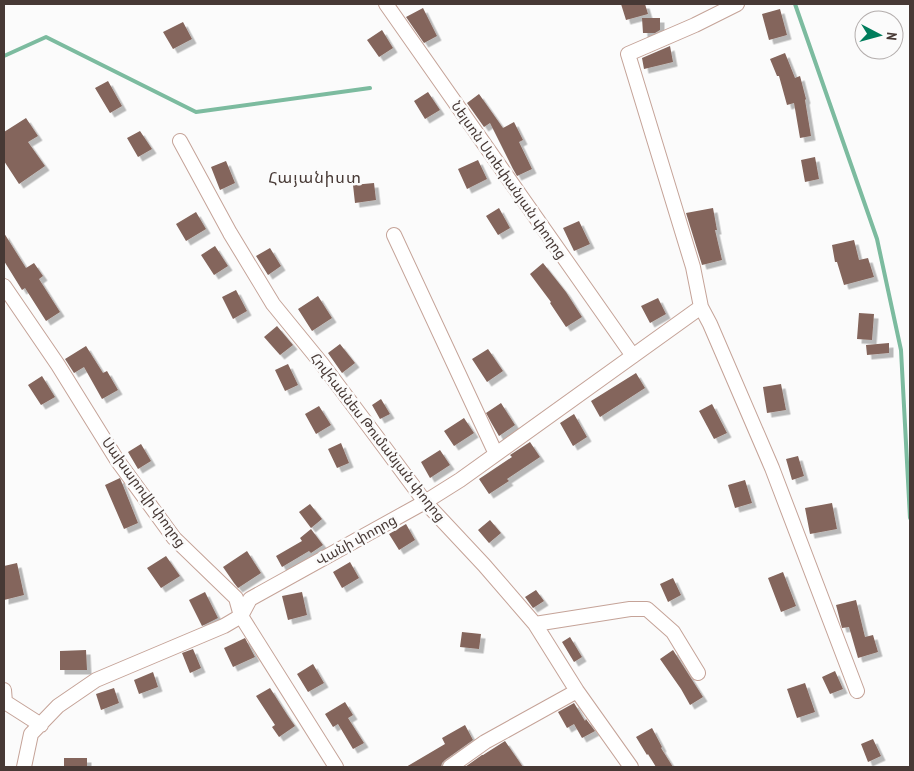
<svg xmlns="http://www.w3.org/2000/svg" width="914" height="771" font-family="'PT Sans Narrow','Noto Sans Armenian',sans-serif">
	<defs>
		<filter id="shadow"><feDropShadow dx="4.5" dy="4.5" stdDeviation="0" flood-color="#0004"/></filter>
	</defs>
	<rect width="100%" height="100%" fill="#fbfbfb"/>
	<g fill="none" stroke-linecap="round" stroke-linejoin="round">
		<path stroke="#7cbb9f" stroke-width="4" d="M795 4 877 239 901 350 910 518
			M4 56 46 37 196 112 370 88"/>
	</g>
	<path fill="#84655b" filter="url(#shadow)" d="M621 4H645L648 14 626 20Z
		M423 8 437 36 424 43 406 17Z
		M780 9 787 35 769 40 762 14Z
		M642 18H660V30L655 33H643Z
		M183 22 192 39 173 49 163 32Z
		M382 30 393 48 379 57 367 40Z
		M670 46 673 62 644 69 642 58Z
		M785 53 795 78 800 76 806 99 805 100 811 136 800 138 794 103 787 105 779 76H777L770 59Z
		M108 81 122 106 110 113 95 88Z
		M428 92 440 110 425 119 414 101Z
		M479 94 503 128 514 122 523 140 519 142 532 169 517 176 513 169 490 123 484 127 467 103Z
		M26 118 38 136 28 142 45 166 19 184 4 161V132Z
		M140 131 152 149 138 157 127 138Z
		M815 157 819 179 805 182 801 160Z
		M478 160 487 179 467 189 458 169Z
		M226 161 235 183 220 190 211 167Z
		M374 183 376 200 355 203 353 185Z
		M499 208 510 228 498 235 486 216Z
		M713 208 717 230H715L722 260 702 265 686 213Z
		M196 212 206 229 186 241 176 224Z
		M579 221 590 244 574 251 563 228Z
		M4 233 26 268 34 263 43 276 39 279 60 312 46 321 25 288 22 290 4 261Z
		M854 240 859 260 868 258 874 277 844 285 837 262H835L832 245Z
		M215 246 228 266 214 275 201 255Z
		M270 248 281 266 268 275 256 256Z
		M543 263 566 292 582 317 566 327 550 303 551 302 530 274Z
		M236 290 247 311 233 319 222 297Z
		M318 296 332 318 312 331 298 309Z
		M658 298 666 314 650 323 641 306Z
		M859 313 874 314 872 340 857 339Z
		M277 326 293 345 280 355 264 337Z
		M889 343V353L867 355 866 345Z
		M340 344 355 363 342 373 328 353Z
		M86 346 103 373 107 371 118 390 102 399 84 367 74 373 65 359Z
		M488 349 503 371 487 382 472 359Z
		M288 364 298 385 285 391 275 370Z
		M636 373 645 388 600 417 591 401Z
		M42 376 55 397 41 405 28 385Z
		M781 384 786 410 767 413 763 387Z
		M381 399 390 414 380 419 372 405Z
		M501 403 515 425 499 436 492 424 486 413Z
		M712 404 727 433 714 439 699 411Z
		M319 406 331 425 316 434 305 414Z
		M574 414 587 437 573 446 560 423Z
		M464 418 474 433 454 446 444 431Z
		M530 442 540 457 507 479 509 481 489 494 479 479 512 457 510 455Z
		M341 443 349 463 337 468 328 449Z
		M141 444 151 461 138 469 128 452Z
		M440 450 450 465 430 478 421 462Z
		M798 456 804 476 792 480 786 459Z
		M120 478 138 523 124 529 105 485Z
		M745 480 752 503 735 508 728 485Z
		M832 503 837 529 810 534 805 508Z
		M310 504 322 519 311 528 299 512Z
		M490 520 501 533 489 543 478 530Z
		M406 524 415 540 399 550 389 534Z
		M311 529 323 545 311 553 309 551 282 567 276 556 302 541 300 538Z
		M247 551 261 573 238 588 234 583 223 567Z
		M166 556 180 576 161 588 147 568Z
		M350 562 359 578 342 588 333 572Z
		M17 563 24 595 4 600V566Z
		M783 572 796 606 781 612 768 578Z
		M673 578 681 595 668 602 660 584Z
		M536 590 544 601 533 608 525 597Z
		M205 592 218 618 202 626 189 600Z
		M302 592 307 615 288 620 282 596Z
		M856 600 865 637 873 635 878 652 858 658 849 627 842 628 836 605Z
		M462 632 481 634 479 649 460 647Z
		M570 637 582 657 574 662 562 642Z
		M245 638 255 657 233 667 224 648Z
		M193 649 201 668 190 673 182 653Z
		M86 650 87 670H60V651Z
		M673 650 703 697 690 705 681 689 660 659Z
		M313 664 324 683 308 692 297 674Z
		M835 671 843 689 830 694 822 677Z
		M153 672 158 687 139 694 134 680Z
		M805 683 815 712 797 718 787 689Z
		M114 688 119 703 101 710 96 694Z
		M270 688 288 716 295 726 279 737 272 727 275 725 256 696Z
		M345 702 353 715 348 718 364 743 353 749 338 724 333 727 325 714Z
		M574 703 585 721 586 719 595 731 582 738 574 724 567 728 558 712Z
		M465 725 473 740 445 760 442 763 441 767H406L445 744 442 738Z
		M652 728 662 747 661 748 673 767H656L648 754 647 755 636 737Z
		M873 739 881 756 868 762 861 744Z
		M505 741 523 767H465L482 755H483Z
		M64 758H87V767H64Z"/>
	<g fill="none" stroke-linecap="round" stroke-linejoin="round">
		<g stroke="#c5a398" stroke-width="16">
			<path id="street" d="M386 4 633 356
				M737 4 695 25 628 54 693 267 701 307 710 324 772 468 857 691
				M180 141 230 233 273 304 322 364 376 436 425 502 484 565 535 624 577 691 631 767
				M394 235 496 454
				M4 286 58 365 117 460 174 538 236 598 241 616 336 767
				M535 624 630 609H647L673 632 698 673
				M4 690 5 702 41 725
				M24 767 31 734 58 706 96 680 224 626 241 616 250 599 425 502 460 480 701 307
				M450 767 485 742 577 691"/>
		</g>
		<use href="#street" stroke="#fff" stroke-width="14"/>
	</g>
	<g text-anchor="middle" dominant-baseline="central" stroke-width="5" stroke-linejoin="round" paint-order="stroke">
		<g font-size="14" fill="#473935" stroke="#fbfbfb">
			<text transform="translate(509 180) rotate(55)">Նելսոն Ստեփանյան փողոց</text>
			<text transform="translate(378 437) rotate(52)">Հովհաննես Թումանյան փողոց</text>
			<text transform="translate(144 492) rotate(54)">Սախարովի փողոց</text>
			<text transform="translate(356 540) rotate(-29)">Վանի փողոց</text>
		</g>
		<g font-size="16" letter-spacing="1" fill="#473935" stroke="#fbfbfb">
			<text x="315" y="177">Հայանիստ</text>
		</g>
	</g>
	<rect width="914" height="771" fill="none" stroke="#473935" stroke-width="10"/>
	<g transform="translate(879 35) rotate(96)"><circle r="24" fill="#fbfbfb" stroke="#b3adac"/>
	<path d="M0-4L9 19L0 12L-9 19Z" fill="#007d5c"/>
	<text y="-8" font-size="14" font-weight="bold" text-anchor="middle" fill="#473935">N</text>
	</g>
</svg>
